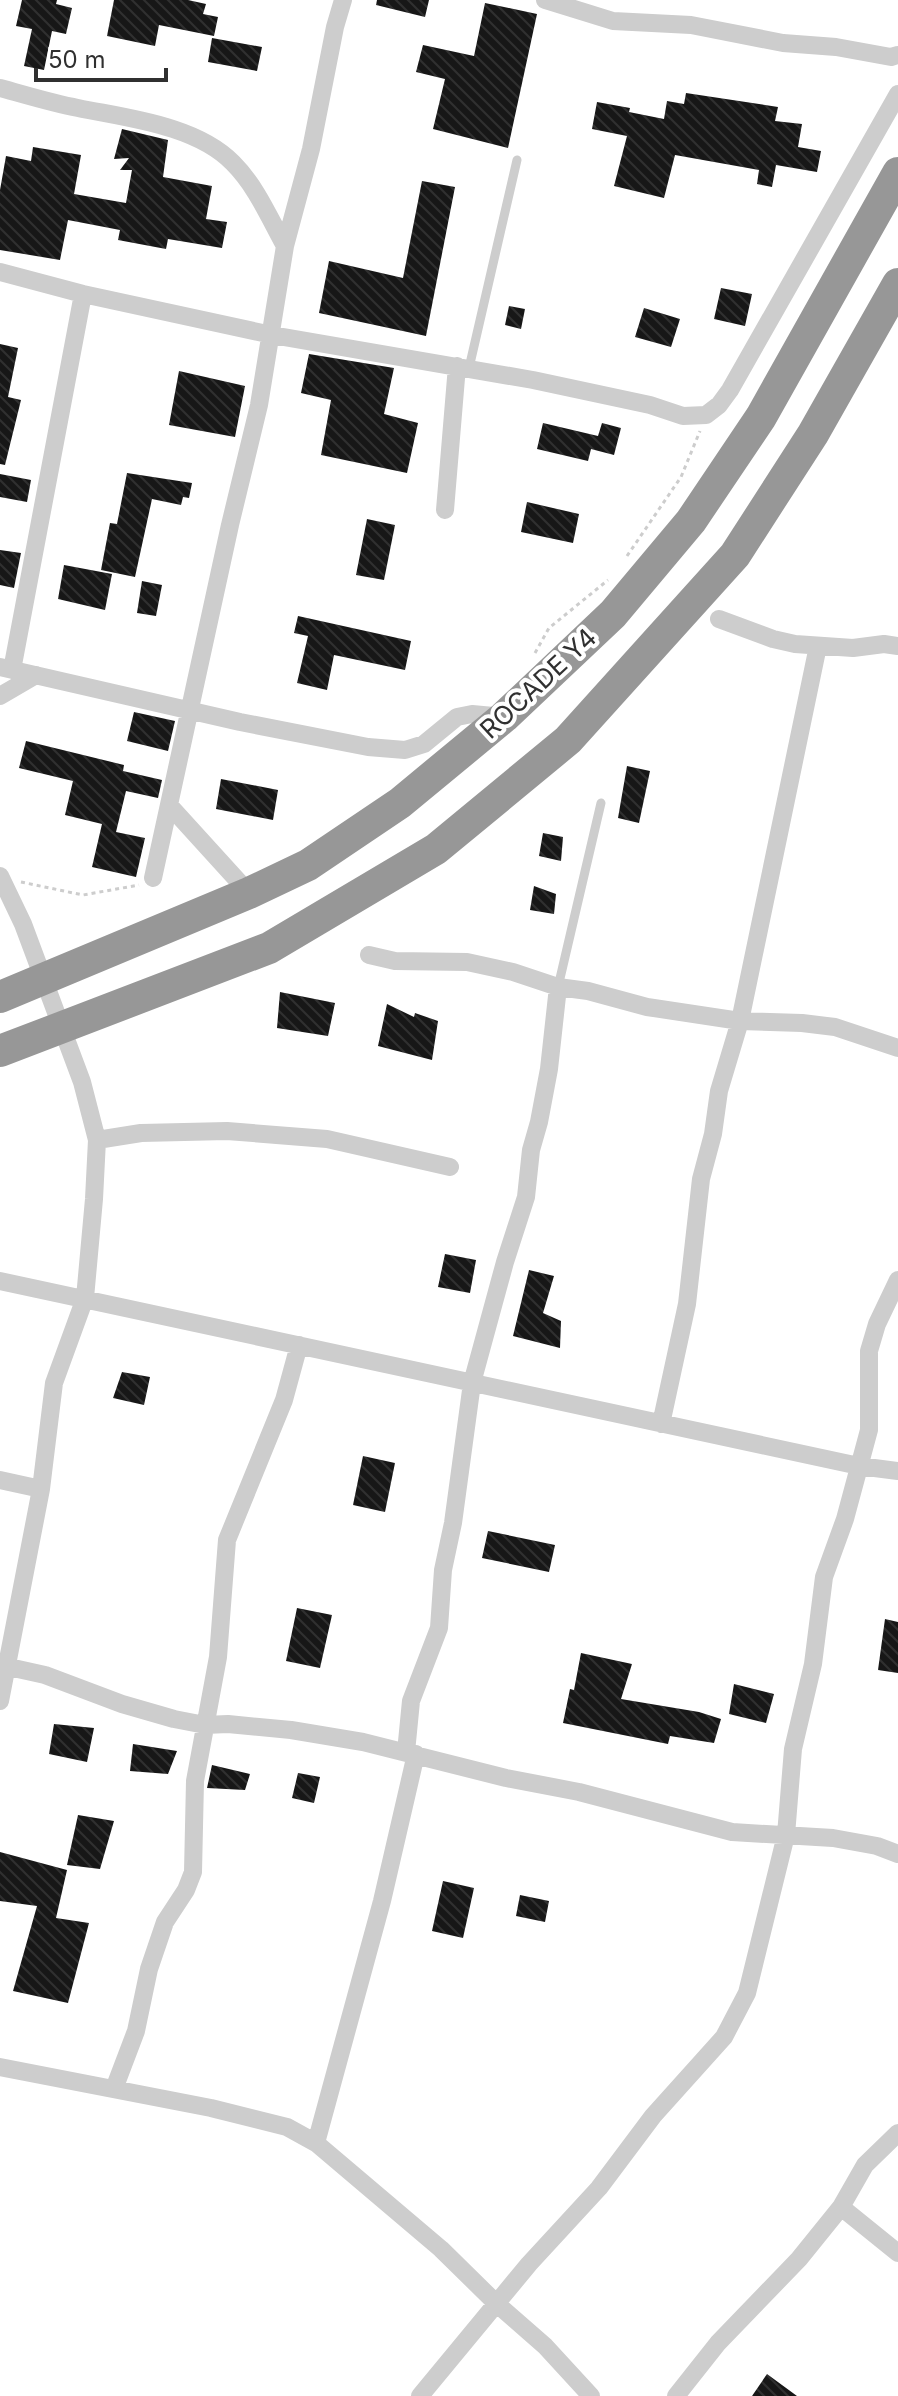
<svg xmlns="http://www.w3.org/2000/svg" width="898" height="2396" font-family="Inter,sans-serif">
	<defs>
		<pattern id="building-back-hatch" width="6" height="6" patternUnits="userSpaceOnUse" patternTransform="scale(2)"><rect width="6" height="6" fill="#171717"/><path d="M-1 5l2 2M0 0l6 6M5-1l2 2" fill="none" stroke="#303030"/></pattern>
	</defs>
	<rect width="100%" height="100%" fill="#fff"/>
	<path fill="url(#building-back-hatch)" d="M22 0H57L56 4 72 8 66 34 52 31 44 70 24 66 32 29 16 26Z
		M114 0H188L206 4 203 14 218 17 214 36 159 25 155 46 107 36Z
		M377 0H429L425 17 376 5Z
		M485 3 537 14 508 148 433 129 445 79 416 72 423 45 474 56Z
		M212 38 262 47 257 71 208 62Z
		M686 93 778 107 775 121 802 124 798 147 821 151 817 172 776 165 772 187 757 184 759 170 675 155 664 198 614 186 627 136 592 129 597 102 630 108 629 112 664 119 667 101 684 104Z
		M122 129 168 140 163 177 212 186 206 219 227 222 222 248 168 239 166 249 118 240 120 230 68 220 60 260 0 250V190L6 156 31 161 33 147 81 155 74 194 126 203 132 170H120L129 158 114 159Z
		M422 181 455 187 426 336 319 313 329 261 403 278Z
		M721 288 752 294 745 326 714 319Z
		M509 306 525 309 521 329 505 325Z
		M644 308 680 319 671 347 635 337Z
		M0 344 18 348 8 397 21 400 5 465 0 464Z
		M309 354 394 368 384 414 418 423 407 473 321 455 331 400 301 393Z
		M179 371 245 386 235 437 169 425Z
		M543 423 598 436 602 423 621 428 614 455 591 449 588 461 537 449Z
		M127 473 192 483 189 498 183 497 181 505 152 499 135 577 101 570 110 523 117 524Z
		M0 474 31 480 27 502 0 497Z
		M527 502 579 514 573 543 521 532Z
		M367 519 395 525 384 580 356 575Z
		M0 550 21 553 14 588 0 585Z
		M64 565 112 574 105 610 58 599Z
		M142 581 162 585 156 616 137 613Z
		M298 616 411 641 405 670 334 655 327 690 297 683 308 636 294 633Z
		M134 712 175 721 168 751 127 741Z
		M26 741 124 765 123 771 162 780 158 798 126 791 116 832 145 838 136 877 92 867 102 824 65 815 73 781 19 768Z
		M627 766 650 771 639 823 618 818Z
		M221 779 278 790 273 820 216 809Z
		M543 833 563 837 561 861 539 856Z
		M534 886 556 894 554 914 530 910Z
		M280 992 335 1003 328 1036 277 1028Z
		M387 1004 414 1017 415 1013 438 1021 432 1060 378 1046Z
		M445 1254 476 1260 470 1293 438 1287Z
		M529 1270 554 1276 543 1313 561 1321 560 1348 513 1336Z
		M122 1372 150 1377 144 1405 113 1398Z
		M363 1456 395 1463 385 1512 353 1505Z
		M488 1531 555 1545 549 1572 482 1558Z
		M297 1608 332 1615 320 1668 286 1661Z
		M885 1619 898 1622V1673L878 1670Z
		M581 1653 632 1664 621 1699 699 1712 721 1719 714 1743 670 1736 668 1744 563 1723 570 1689 574 1690Z
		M734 1684 774 1694 766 1723 729 1714Z
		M54 1724 94 1728 87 1762 49 1754Z
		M133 1744 177 1751 168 1774 130 1771Z
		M212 1765 250 1774 245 1790 207 1788Z
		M298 1773 320 1777 314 1803 292 1798Z
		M78 1815 114 1821 100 1869 67 1865Z
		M0 1852 67 1870 56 1918 89 1923 68 2003 13 1991 37 1906 0 1901Z
		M443 1881 474 1888 463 1938 432 1931Z
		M520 1895 549 1901 545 1922 516 1916Z
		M767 2374 797 2396H752Z"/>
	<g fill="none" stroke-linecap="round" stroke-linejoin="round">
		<path stroke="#cdcdcd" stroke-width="3" stroke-dasharray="4 4" stroke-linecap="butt" d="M627 556 681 477 700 431
			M535 653 549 628 608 580
			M21 882 83 895 139 885"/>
		<path stroke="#cdcdcd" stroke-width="9" d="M469 368 517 160
			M558 987 601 803"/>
		<path stroke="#cdcdcd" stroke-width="18" d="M545 0 613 21 691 25 783 43 836 47 891 57 898 55
			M0 88C26 95 51 103 78 108 126 118 196 125 233 163 256 186 269 217 285 246
			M0 272 83 294 272 335 533 380 650 405 683 416 706 415 719 405 730 390 898 94
			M445 510 457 366
			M719 619 773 639 795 644 853 648 884 644 898 646
			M0 667 240 722 368 747 405 750 424 744 457 717 472 714 504 717
			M12 670 83 294
			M0 696 36 675
			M169 805 249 893
			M0 876 23 924 82 1082 97 1140 94 1199 85 1298 54 1383 41 1489 0 1701
			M153 878 230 525 259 405 285 246 311 149 335 27 343 0
			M369 955 395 961 467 962 513 972 558 987 588 991 647 1007 740 1021 802 1023 835 1027 898 1048
			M97 1140 141 1133 227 1131 327 1139 450 1167
			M0 1281 859 1466 898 1471
			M661 1424 687 1304 701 1179 713 1134 719 1091 740 1021 818 646
			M0 1480 41 1489
			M0 1665 45 1675 122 1704 174 1719 205 1725 228 1724 291 1730 363 1742 506 1778 579 1792 732 1832 833 1838 877 1846 898 1854
			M406 1752 411 1701 439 1628 443 1570 453 1523 472 1383 505 1262 526 1197 531 1150 539 1122 549 1069 558 987
			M0 2067 211 2108 287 2127 316 2143 441 2249 497 2304 545 2346 591 2396
			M114 2089 136 2031 149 1969 165 1922 186 1890 193 1872 195 1781 218 1657 227 1540 284 1400 299 1345
			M316 2143 382 1901 416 1754
			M841 2207 898 2253
			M420 2396 529 2264 599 2188 653 2116 724 2037 747 1993 786 1835 793 1749 813 1664 824 1577 845 1519 869 1430V1351L877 1324 898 1280
			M676 2396 718 2343 799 2259 841 2207 865 2165 898 2133"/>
		<path stroke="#979797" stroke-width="32" d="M0 997 249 893 308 865 400 803 504 717 613 614 691 521 761 417 898 173
			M0 1051 269 948 436 849 568 740 735 555 813 434 898 284"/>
	</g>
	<g text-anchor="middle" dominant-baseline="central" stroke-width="8" stroke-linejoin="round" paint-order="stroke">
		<g font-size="26" fill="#303030" stroke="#fff">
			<text transform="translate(538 683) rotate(-43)">ROCADE Y4</text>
		</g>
	</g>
	<path d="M36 68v12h130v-12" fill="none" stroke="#303030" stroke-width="4"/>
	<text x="48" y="68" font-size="24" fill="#303030" stroke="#ffffff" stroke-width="6" paint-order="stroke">50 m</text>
</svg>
